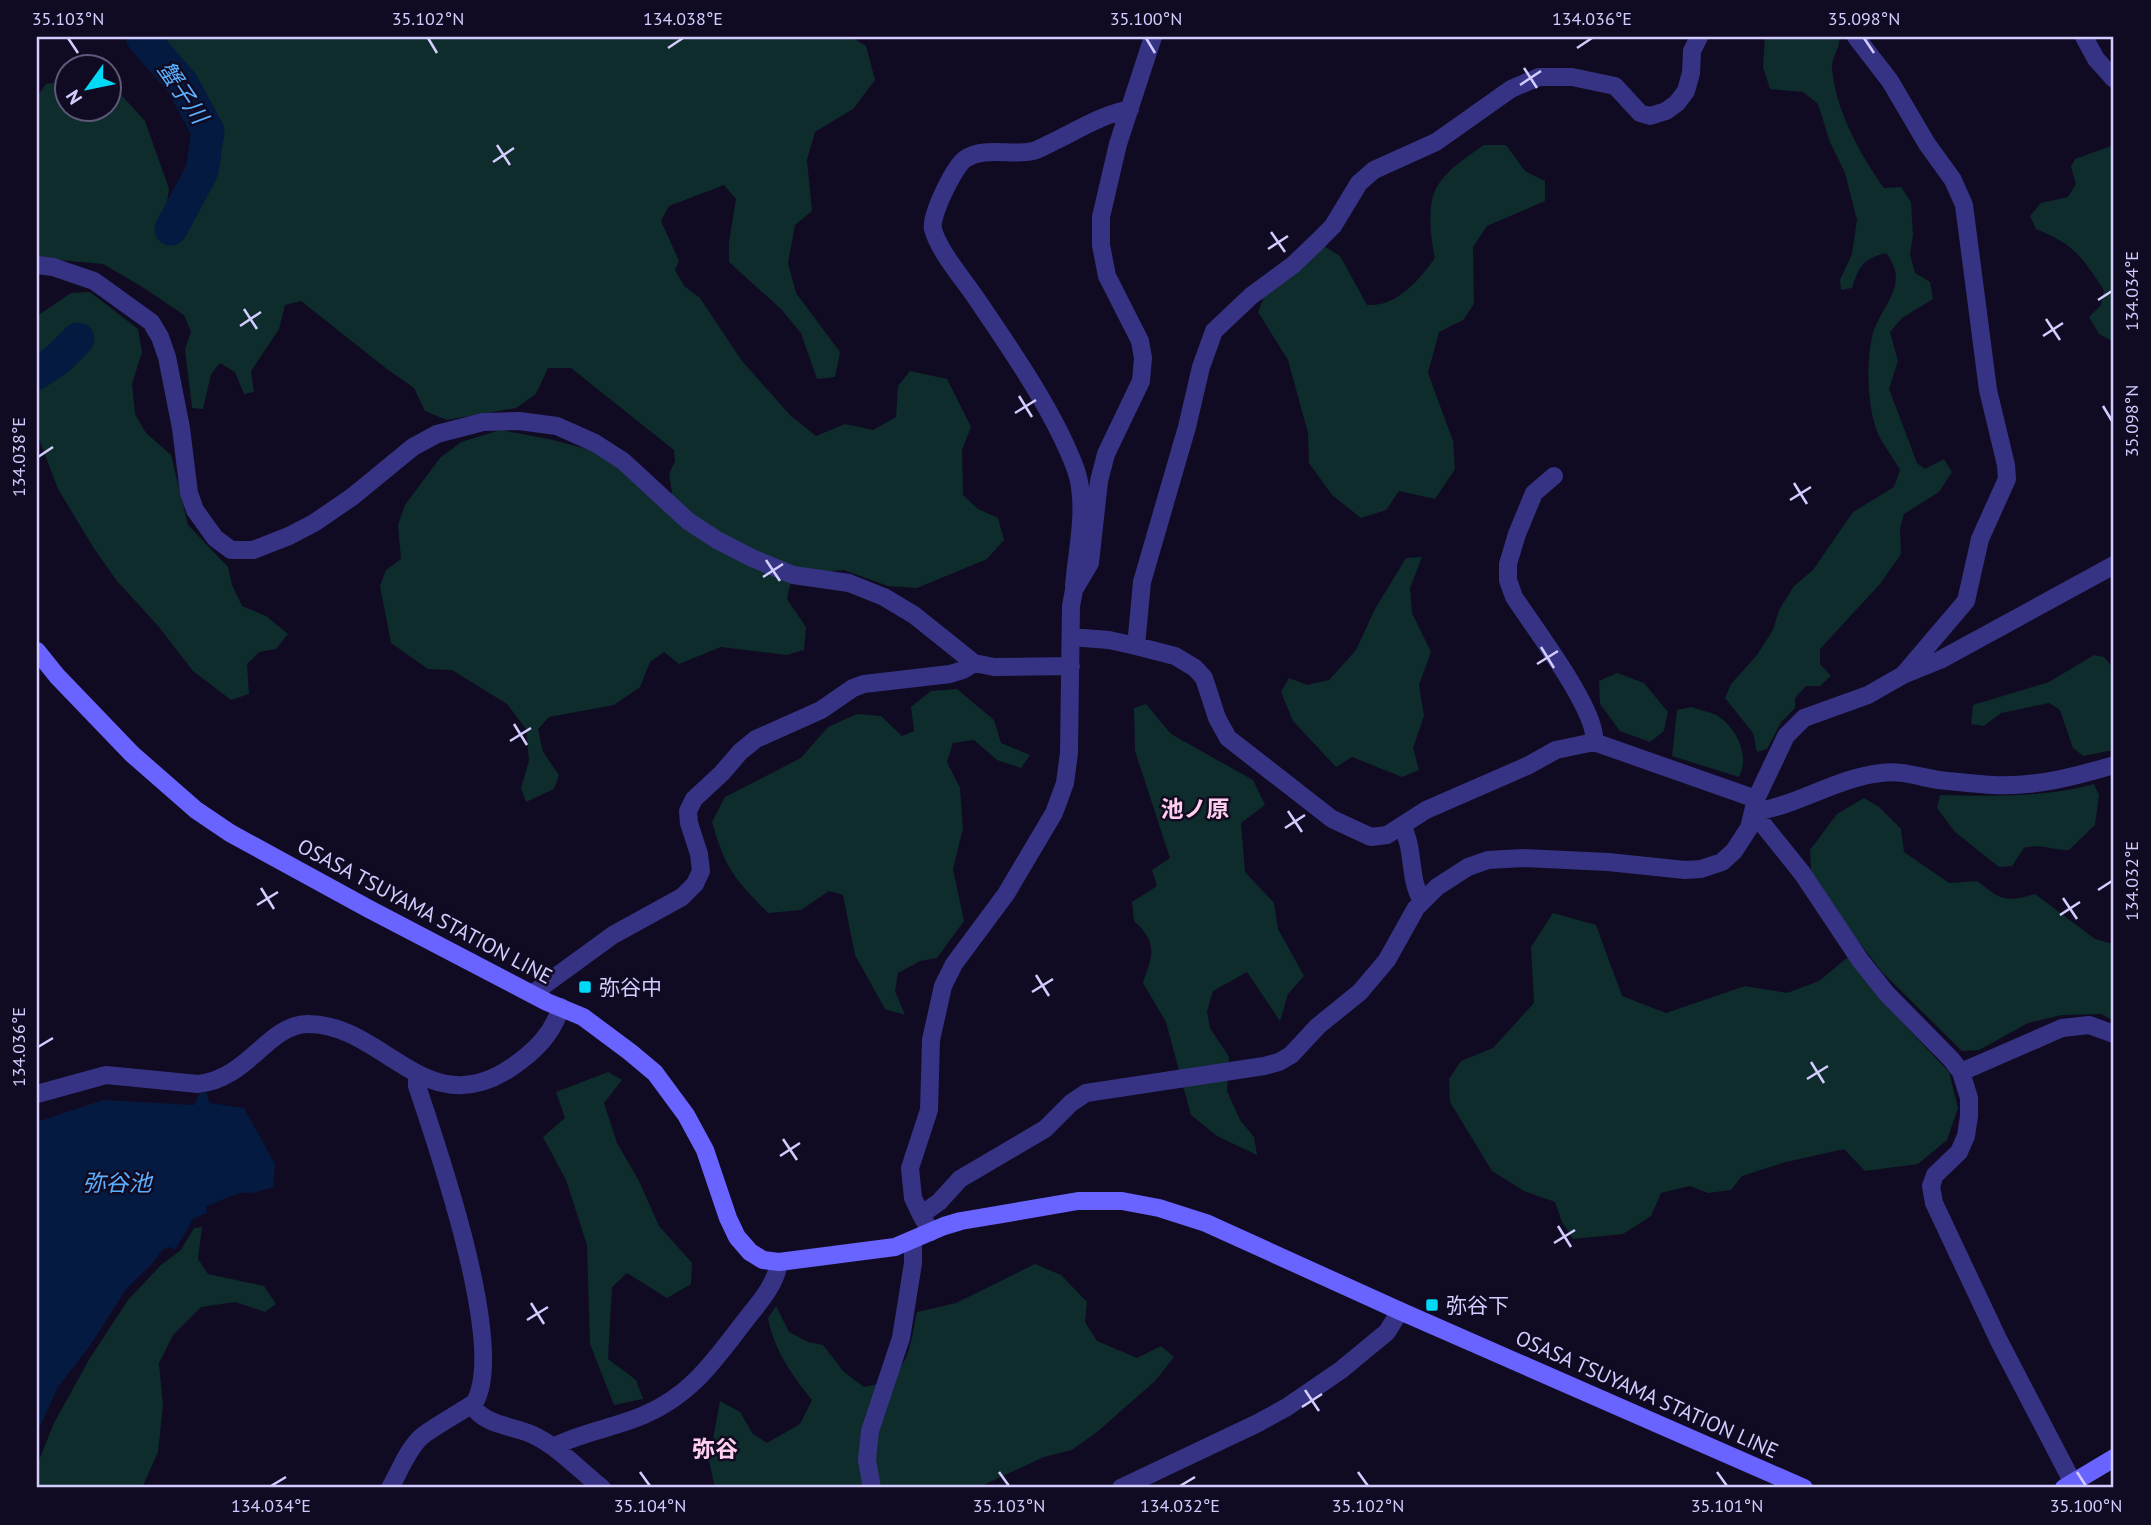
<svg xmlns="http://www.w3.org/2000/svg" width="2151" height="1525" font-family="'PT Sans','Noto Sans JP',sans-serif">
	<rect width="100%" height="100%" fill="#100b22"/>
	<path fill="#0e2c2b" d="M153 37H851L866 46 875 80 853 109 815 132 807 160 812 211 795 225 788 263 796 293 840 352 835 377 817 379 801 333 781 309 729 262V242L736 199 724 185 669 206 661 221 679 261 675 270 684 286 700 298 742 361 790 415 816 436 845 424 873 430 896 417 898 386 910 371 947 379 971 427 962 450 963 495 978 509 998 518 1004 540 987 559 917 588 888 586 844 570 813 573 790 585 787 599 806 627 804 650 787 655 721 647 679 664 664 652 650 662 640 687 614 705 549 717 538 729 543 752 559 775 554 789 526 802 521 788 529 761 526 729 507 704 452 670 428 669 391 643 380 586 386 570 401 559 398 525 405 505 440 458 461 442 500 430 549 439 602 453 654 500 672 493 669 474 675 461 674 450 571 368H548L536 394 516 408 447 420 425 411 414 388 387 369 301 301 285 305 279 329 251 371 254 392 244 394 235 372 220 363 211 374 203 409 192 408 185 349 191 332 184 315 144 288 103 264 37 258V97L46 84 66 81V108H108L109 86 114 87 145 121 169 189 164 223 172 236 207 174 213 131 187 79Z
		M1765 37H1839C1841 48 1831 57 1832 68 1836 111 1859 153 1884 188L1901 187 1911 202 1913 235 1910 254 1915 273 1930 282 1933 299 1902 318 1890 332 1898 361 1889 389 1917 463 1925 469 1944 459 1952 472 1939 492 1904 514 1900 528 1901 554 1880 584 1820 649V664L1831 676 1820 686H1806L1795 698V708L1781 722 1767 749 1757 752 1753 733 1725 698 1731 684 1757 655 1773 630 1779 610 1794 586 1813 570 1853 512 1894 487 1900 470C1894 459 1886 449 1880 438 1867 413 1866 364 1872 337 1879 306 1912 286 1886 253 1863 259 1859 266 1852 288L1841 290 1840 280 1852 254 1857 220 1845 173 1830 142 1818 104 1803 92 1770 89 1763 67Z
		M1484 145H1506L1525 171 1545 181V201L1487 226 1473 247 1474 304 1463 320 1439 332 1428 373 1453 441 1455 469 1435 499 1399 491 1386 510 1361 518 1332 495 1309 463 1308 433 1288 360 1258 312 1265 294 1324 246 1340 256 1367 305C1397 307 1418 281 1435 258 1431 241 1427 207 1435 191 1444 171 1467 157 1484 145Z
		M2111 146 2114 148V342L2099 334 2089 317 2101 305 2104 290C2081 256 2075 245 2036 229L2030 216 2041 203 2068 197 2076 184 2071 167 2075 159Z
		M90 292 138 329 142 352 132 384 135 414 146 433 171 455 188 525 228 567 232 585 242 606 266 616 288 634 276 649 259 652 247 664 249 694 231 700 193 671 159 627 117 581 95 550 58 489 39 439 37 395 40 384 81 341 75 332 37 363V316L71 293Z
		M1422 557 1410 588 1412 613 1431 652 1419 685 1424 716 1413 748 1419 770 1402 777 1352 757 1336 767 1293 721 1281 692 1289 678 1307 685 1329 680 1356 650 1375 609 1406 558Z
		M2094 655 2104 657 2114 669V750L2083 756 2073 748 2060 710 2049 703 2001 713 1984 726 1971 724 1973 705 2049 682Z
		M1617 673 1644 683 1668 712 1664 731 1650 742 1620 731 1600 704 1599 681Z
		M957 689 994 720 1001 743 1030 755 1021 768 997 760 974 740 953 743 947 762 960 788 963 828 953 869 964 921 937 958 920 961 898 973 895 991 905 1015 885 1009 855 955 843 895 829 891 801 910 768 913C734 878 726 870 712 822L725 797 801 758 828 727 857 714 881 716 902 736 914 731 911 707 931 691Z
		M1146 704 1171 734 1253 780 1265 805 1241 823 1245 872 1274 903 1278 929 1304 976 1288 994 1280 1021 1247 972 1213 991 1207 1011 1210 1028 1229 1057 1227 1091 1240 1120 1254 1137 1257 1155 1217 1136 1191 1115 1166 1022 1143 983C1152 956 1159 943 1134 921L1132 902 1157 886 1152 870 1170 858 1135 751 1134 708Z
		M1691 707C1699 710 1711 712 1718 716 1737 729 1750 756 1739 777L1672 756 1677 710Z
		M2094 784 2099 795 2095 825 2069 850C2050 850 2042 843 2024 848L2012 866 1999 867 1955 832 1937 808 1940 795C1991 796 2044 798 2094 784Z
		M1864 798 1879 807 1901 829 1904 852 1949 883 1977 881C2002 900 2004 903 2035 894L2095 939 2113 944 2114 1021 2101 1014 2062 1015 2028 1023 1979 1050 1962 1051 1882 972 1845 924 1811 871 1810 850 1837 814Z
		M1553 913 1596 925 1622 996 1666 1013 1745 986 1787 993 1819 981 1848 957 1883 1002 1949 1072 1958 1108 1947 1140 1918 1164 1865 1171 1844 1149 1782 1163 1742 1176 1731 1190 1708 1193 1690 1186 1661 1193 1651 1216 1623 1234 1573 1239 1562 1222 1555 1202 1524 1191 1492 1171 1450 1102 1449 1079 1461 1061 1493 1048 1534 1003 1531 947Z
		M608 1072 622 1080 604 1103 617 1143 639 1181 659 1226 692 1263 691 1284 667 1298 627 1273 612 1287 608 1359 636 1380 643 1399 614 1405 590 1344 587 1245 566 1180 543 1137 565 1118 556 1092Z
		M202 1227 198 1259 208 1274 264 1286 276 1304 265 1312 235 1302 201 1307 173 1335 159 1363 163 1406 158 1452 142 1488H37V1465L54 1423 90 1358 128 1300 161 1265 181 1250 194 1228Z
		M1035 1264 1061 1275 1087 1302 1085 1322 1097 1341 1137 1358 1161 1346 1174 1357 1155 1381 1097 1432 1072 1450 1044 1457 977 1488H715L709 1461 720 1401 740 1412 753 1434 767 1443 800 1424 812 1400C792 1375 774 1350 768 1318L776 1306 789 1332 808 1342 823 1345 844 1372 864 1387C909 1379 909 1350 917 1312L956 1303Z"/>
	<path fill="#051a40" d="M200 1093H207L209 1103 244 1108 275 1164 273 1187 254 1193C239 1190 220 1201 206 1207L207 1213 193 1219 175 1250 170 1247 163 1249 153 1263 126 1289 91 1344 58 1387 37 1433V1122L103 1100 194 1105Z"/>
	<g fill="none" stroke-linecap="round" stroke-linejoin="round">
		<path stroke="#051a40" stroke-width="33" d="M142 37 182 83 208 131 202 171 171 229
			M37 373 57 360 78 339"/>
		<path stroke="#373384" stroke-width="18" d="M1856 37 1890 81 1927 144 1953 180 1964 205 1988 390 2006 465 2007 479 1980 539 1966 601 1903 675
			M2084 37 2096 59 2114 79
			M37 265 53 267 94 281 151 322 160 337 167 357 181 428 189 493 195 510 215 538 231 550H253L289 536 314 523 352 497 413 447 437 434 483 422 519 421 557 426 595 443 623 461 688 521 717 540 752 558 793 575 849 583 884 597 914 615 974 663 994 667 1071 666
			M1554 476 1534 493 1517 534 1508 564V580L1514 597C1532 625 1599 712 1594 742
			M1074 586C1077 549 1088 506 1076 470 1055 413 1012 351 978 301 965 281 939 252 933 229 930 216 954 167 965 159 984 146 1012 156 1033 151 1041 149 1050 143 1057 140 1081 128 1104 114 1130 109
			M1071 637 1109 640 1136 646 1175 656 1195 668 1204 678 1217 718 1228 738 1332 819 1371 837 1387 835 1426 810 1527 766 1556 750 1594 742 1756 799
			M1136 646 1142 582 1187 427 1201 367 1214 331 1251 296 1293 265 1316 243 1333 226 1359 183 1374 170 1436 142 1511 89 1539 77H1572L1615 86 1640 113 1650 116 1666 111 1677 103 1686 91 1691 73 1692 51 1699 37
			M1753 812 1802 873 1860 960 1887 994 1951 1059 1961 1072 1969 1098V1116L1966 1136 1959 1152 1935 1175 1931 1186 1934 1203 1999 1341 2073 1483
			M1753 812C1797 806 1836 778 1881 773 1901 770 1919 777 1939 780 1957 782 1975 784 1993 785 2035 787 2074 777 2114 765
			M1402 826C1415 849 1408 878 1422 901
			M532 994 613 935 682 897 695 884 701 871 699 854 689 823 688 811 694 799 722 773 740 752 756 739 821 710 853 688 864 684 950 674 963 670 974 663
			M1961 1072 2062 1028 2089 1025 2114 1034
			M37 1094 106 1075 198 1084C248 1079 268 1025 307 1024 384 1023 426 1126 512 1067 535 1051 552 1035 561 1007
			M921 1215 913 1198 910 1168 929 1110 931 1040 943 986 954 964 1006 894 1054 813 1065 783 1069 753 1071 606 1074 590 1090 563 1099 481 1106 454 1141 381 1143 358 1140 341 1107 276 1101 245V217L1118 144 1153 37
			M931 1232 921 1215 939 1202 960 1179 1045 1129 1071 1103 1086 1093 1264 1066 1279 1062 1291 1055 1318 1026 1360 992 1387 960 1416 908 1437 887 1468 867 1488 860 1523 858 1608 862 1685 870 1701 869 1722 862 1734 851 1749 828 1756 799 1786 736 1804 718 1868 695 1903 675 1940 660 2114 565
			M473 1406C484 1425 512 1426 531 1434 558 1446 579 1470 602 1488
			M553 1447C582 1432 614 1428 644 1415 691 1395 714 1361 744 1322 758 1304 776 1285 779 1262
			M390 1488C399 1472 407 1451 420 1438 430 1428 473 1406 476 1400 505 1342 438 1149 417 1086V1075
			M872 1488 867 1460 870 1431 901 1338 913 1263V1241
			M1121 1488 1258 1423 1287 1407 1341 1370 1387 1332 1400 1311"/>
		<path stroke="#6963ff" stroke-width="18" d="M37 651 57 676 132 754 196 810 230 833 369 909 547 1002 583 1017 630 1052 655 1073 686 1115 705 1150 728 1218 737 1237 750 1252 763 1260 779 1262 895 1247 944 1226 961 1221 1078 1201H1122L1159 1208 1206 1223 1400 1311 1804 1488
			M2064 1488 2114 1458"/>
	</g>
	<path fill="none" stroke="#d3ccff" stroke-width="2.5" d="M68 38 78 53M428 38 437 53M1146 38 1155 53M1864 38 1874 53M668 48 683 38M1577 48 1592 38M1524 68 1537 88M1520 85 1541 71M497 145 510 165M493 162 514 148M1271 232 1285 252M1268 249 1288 236M2098 300 2112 291M244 309 257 329M2046 319 2060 340M240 326 261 312M2043 336 2063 323M1019 396 1032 417M2103 406 2112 421M1015 413 1036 400M38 457 53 447M1794 483 1807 504M1790 500 1811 487M766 560 780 581M763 577 783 564M1541 647 1554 668M1537 664 1558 651M514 724 527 745M510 741 531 728M1288 811 1302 832M1285 828 1305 815M261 888 274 909M2098 890 2112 881M2063 898 2077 919M257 905 278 892M2060 915 2080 902M1036 975 1049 996M1032 992 1053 979M38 1047 53 1038M1811 1062 1824 1083M1807 1079 1828 1066M783 1139 797 1160M780 1156 800 1143M1558 1226 1571 1247M1554 1243 1575 1230M531 1303 544 1324M527 1320 548 1307M1305 1390 1319 1411M1302 1407 1322 1394M640 1472 650 1486M999 1472 1009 1486M1358 1472 1368 1486M1717 1472 1727 1486M2077 1472 2086 1486M271 1486 286 1477M1180 1486 1195 1477"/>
	<g fill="#00daf7" stroke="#100b22" stroke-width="2.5">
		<rect x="578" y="980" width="14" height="14" rx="3.5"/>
		<rect x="1425" y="1298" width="14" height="14" rx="3.5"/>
	</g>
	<g text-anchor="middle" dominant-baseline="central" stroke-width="5" stroke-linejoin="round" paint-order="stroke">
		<g font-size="21" fill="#d3ccff" stroke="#100b22">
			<text transform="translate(425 911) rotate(28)">OSASA TSUYAMA STATION LINE</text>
			<text transform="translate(1647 1394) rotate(24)">OSASA TSUYAMA STATION LINE</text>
		</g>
		<g font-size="21" fill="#d3ccff" stroke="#100b22" text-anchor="start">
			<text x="599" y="987">弥谷中</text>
			<text x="1446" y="1305">弥谷下</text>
		</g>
		<g font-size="23" font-style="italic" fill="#5ab0ff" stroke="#100b22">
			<text transform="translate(183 92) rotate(56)">蟹子川</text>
			<text x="117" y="1182">弥谷池</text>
		</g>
		<g font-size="23" font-weight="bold" fill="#ffceec" stroke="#100b22">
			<text x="1195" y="808">池ノ原</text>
			<text x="715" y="1448">弥谷</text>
		</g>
	</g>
	<rect width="2151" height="1525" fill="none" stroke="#100b22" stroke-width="77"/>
	<g transform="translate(88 88) rotate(237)"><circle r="33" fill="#100b22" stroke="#5e587a" stroke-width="2"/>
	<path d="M0-5L12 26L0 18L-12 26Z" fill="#00daf7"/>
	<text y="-10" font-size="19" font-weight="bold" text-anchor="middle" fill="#d3ccff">N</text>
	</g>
	<rect x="38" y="38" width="2074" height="1448" fill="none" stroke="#d3ccff" stroke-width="2.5"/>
	<g font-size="18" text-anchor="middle" fill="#d3ccff">
		<text x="68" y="25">35.103°N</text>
		<text x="428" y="25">35.102°N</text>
		<text x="683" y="25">134.038°E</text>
		<text x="1146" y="25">35.100°N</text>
		<text x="1592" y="25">134.036°E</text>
		<text x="1864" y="25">35.098°N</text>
		<text transform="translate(2132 291) rotate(-90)" y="6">134.034°E</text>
		<text transform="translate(2132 421) rotate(-90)" y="6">35.098°N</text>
		<text transform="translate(19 457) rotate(-90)" y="6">134.038°E</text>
		<text transform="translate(2132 881) rotate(-90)" y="6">134.032°E</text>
		<text transform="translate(19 1047) rotate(-90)" y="6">134.036°E</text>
		<text x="271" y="1512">134.034°E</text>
		<text x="650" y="1512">35.104°N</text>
		<text x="1009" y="1512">35.103°N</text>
		<text x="1180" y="1512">134.032°E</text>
		<text x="1368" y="1512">35.102°N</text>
		<text x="1727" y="1512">35.101°N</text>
		<text x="2086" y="1512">35.100°N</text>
	</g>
</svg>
